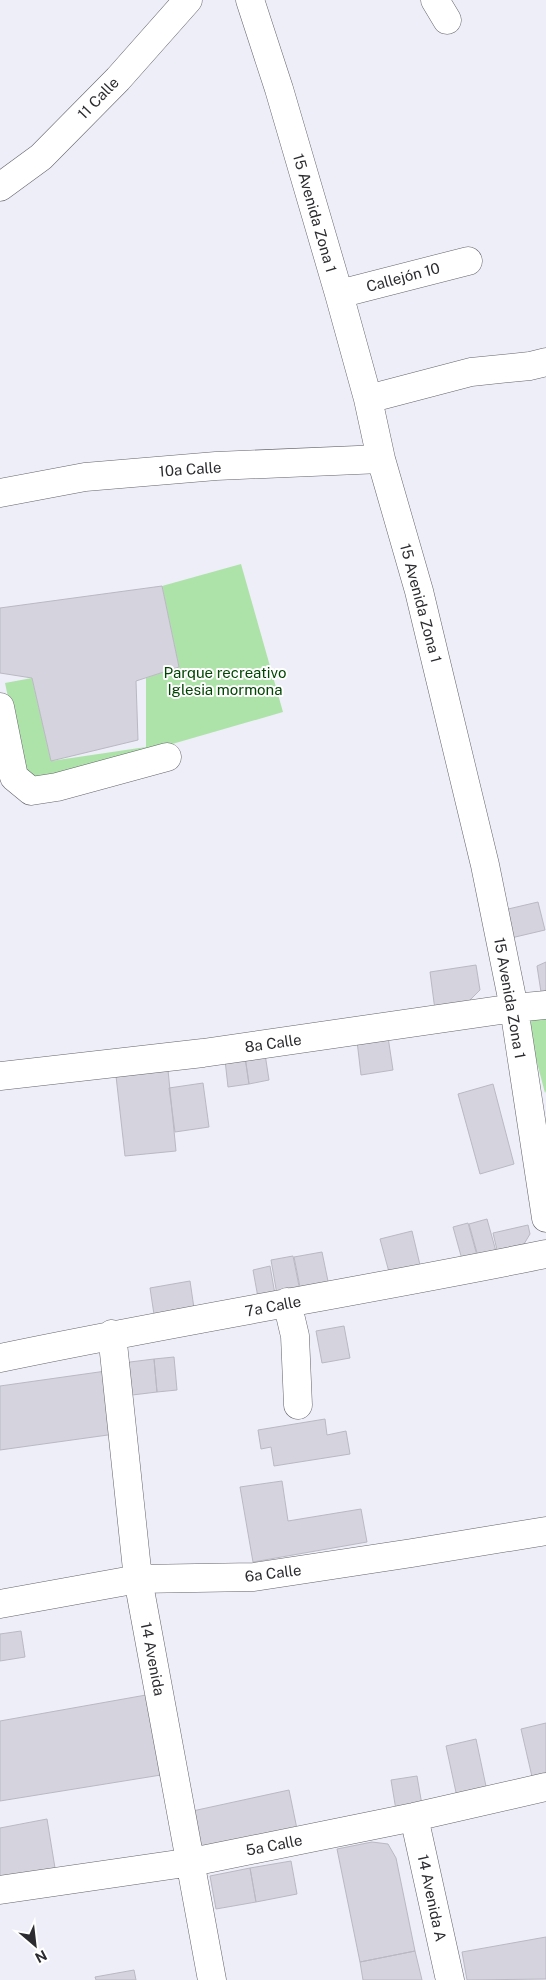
<svg xmlns="http://www.w3.org/2000/svg" width="546" height="1980" font-family="'Public Sans',sans-serif">
	<rect width="100%" height="100%" fill="#eeeef8"/>
	<path fill="#ade3a8" d="M241 564 283 712 27 786 5 683 32 678 51 761 146 747V678L179 667 162 586Z
		M546 1014V1091L545 1093 525 1017Z"/>
	<path fill="#d5d4de" stroke="#bab9c3" d="M162 586 179 667 136 681 138 740 51 761 32 678 0 673V608Z
		M538 902 545 930 511 938 504 910Z
		M546 962V991L541 992 537 966Z
		M476 965 480 990 465 1005 435 1010 430 972Z
		M388 1037 393 1070 361 1075 357 1041Z
		M265 1054 269 1080 249 1084 245 1057Z
		M245 1057 249 1084 228 1087 225 1060Z
		M168 1070 176 1151 125 1156 116 1076Z
		M203 1083 209 1127 175 1132 169 1088Z
		M493 1084 514 1164 480 1174 458 1094Z
		M487 1219 497 1255 479 1260 469 1224Z
		M468 1223 478 1259 463 1263 453 1227Z
		M528 1225 530 1234 524 1244 497 1250 493 1233Z
		M412 1231 420 1265 389 1272 380 1239Z
		M322 1252 330 1291 302 1297 294 1257Z
		M293 1256 301 1296 278 1300 271 1260Z
		M270 1266 276 1300 259 1303 253 1270Z
		M190 1281 195 1315 155 1321 150 1288Z
		M344 1326 350 1358 322 1363 316 1331Z
		M174 1357 177 1390 157 1392 154 1359Z
		M154 1359 157 1392 124 1396 121 1371 130 1362Z
		M106 1371 115 1434 0 1450V1386Z
		M325 1419 327 1435 346 1431 350 1454 274 1466 271 1447 261 1449 258 1430Z
		M282 1481 288 1521 361 1509 367 1542 253 1562 240 1487Z
		M21 1631 25 1657 0 1661V1634Z
		M146 1695 161 1775 0 1801V1721Z
		M546 1723V1778L533 1781 521 1729Z
		M476 1739 487 1791 457 1797 446 1746Z
		M417 1776 422 1805 396 1810 391 1780Z
		M289 1790 297 1829 197 1850 188 1812Z
		M47 1819 55 1868 0 1878V1828Z
		M372 1842 388 1844 396 1858 415 1951 360 1962 337 1849Z
		M291 1861 297 1894 256 1902 250 1868Z
		M250 1868 256 1902 216 1909 210 1876Z
		M546 1937V1979L467 1980 462 1952Z
		M415 1951 422 1980H363L360 1962Z
		M134 1970 136 1980H96L95 1977Z"/>
	<g fill="none" stroke-linecap="round" stroke-linejoin="round">
		<g stroke="#65646d" stroke-width="29">
			<path id="minor" d="M250 0 279 89 339 294 368 399 381 459 419 591 436 662 485 865 514 1008 546 1218
				M435 0 447 20
				M0 187 41 157 118 79 188 0
				M339 294 468 261
				M368 399 471 372 530 366 546 362
				M0 493 85 477 216 466 381 459
				M0 707 14 777 31 791 57 787 167 757
				M0 1076 203 1053 514 1008 546 1005
				M287 1302 295 1336 298 1405
				M112 1334 138 1579 212 1980
				M0 1358C181 1320 364 1291 546 1254
				M0 1604 138 1579 254 1577 412 1553 546 1531
				M414 1817 450 1980
				M0 1890 192 1862 414 1817 546 1787"/>
		</g>
		<use href="#minor" stroke="#fff" stroke-width="28"/>
	</g>
	<g text-anchor="middle" dominant-baseline="central" stroke-width="4" stroke-linejoin="round" paint-order="stroke">
		<g font-size="15" fill="#2c2c30" stroke="#fff">
			<text transform="translate(98 98) rotate(-46)">11 Calle</text>
			<text transform="translate(315 213) rotate(74)">15 Avenida Zona 1</text>
			<text transform="translate(403 277) rotate(-15)">Callejón 10</text>
			<text transform="translate(190 469) rotate(-4)">10a Calle</text>
			<text transform="translate(421 603) rotate(75)">15 Avenida Zona 1</text>
			<text transform="translate(510 998) rotate(80)">15 Avenida Zona 1</text>
			<text transform="translate(273 1043) rotate(-8)">8a Calle</text>
			<text transform="translate(273 1306) rotate(-11)">7a Calle</text>
			<text transform="translate(273 1573) rotate(-7)">6a Calle</text>
			<text transform="translate(153 1659) rotate(79)">14 Avenida</text>
			<text transform="translate(274 1845) rotate(-11)">5a Calle</text>
			<text transform="translate(432 1898) rotate(78)">14 Avenida A</text>
		</g>
		<g font-size="15" fill="#024603" stroke="#fff">
			<text x="225" y="672">Parque recreativo<tspan x="225" dy="17">Iglesia mormona</tspan></text>
		</g>
	</g>
	<g transform="translate(35 1945) rotate(152)" stroke="#ffffff" stroke-width="4" paint-order="stroke">
	<path d="M0-4L9 19L0 12L-9 19Z" fill="#2c2c30"/>
	<text y="-8" font-size="14" font-weight="bold" text-anchor="middle" fill="#2c2c30">N</text>
	</g>
</svg>
